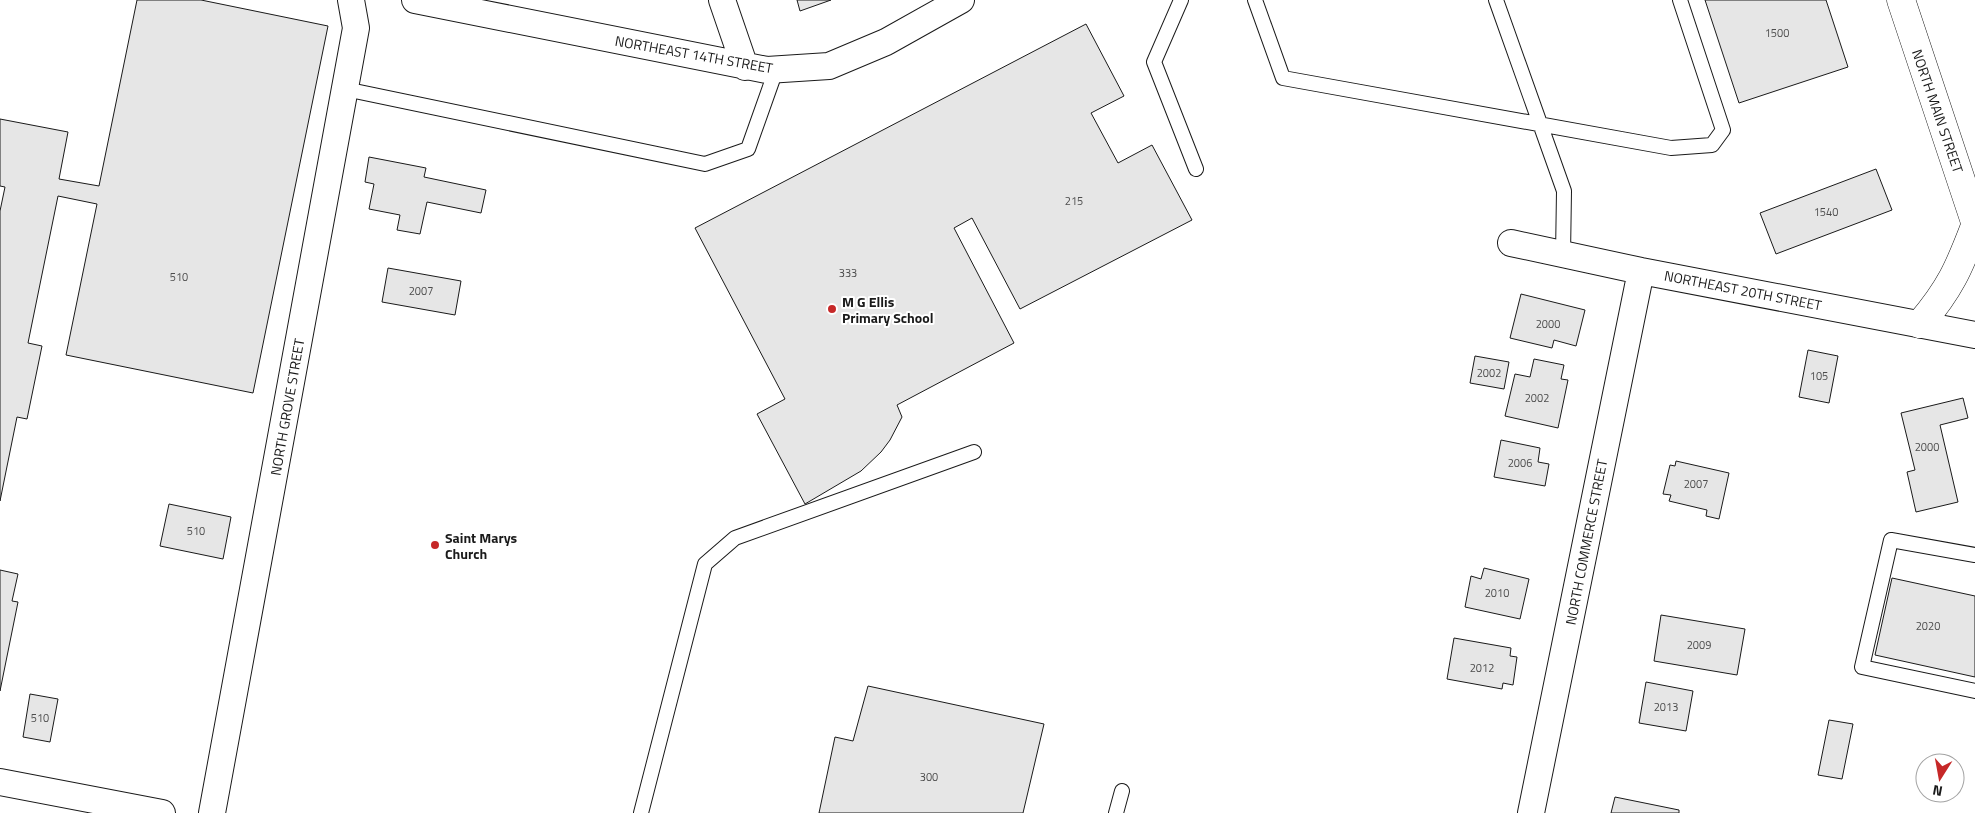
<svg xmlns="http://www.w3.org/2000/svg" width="1975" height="813" font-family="'Titillium Web',sans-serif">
	<rect width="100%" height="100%" fill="#fff"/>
	<path fill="#e6e6e6" stroke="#1a1a1a" d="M137 0H201L328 26 253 393 66 355 97 204 58 196 28 343 42 346 27 419 17 417 0 501V211L5 187 0 186V119L68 132 59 179 99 186Z
		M797 0H831L800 11Z
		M1705 0H1826L1848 67 1739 103Z
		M1086 24 1124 96 1091 113 1118 163 1152 145 1192 220 1020 309 972 218 954 228 1014 343 897 405 902 417 890 440 881 452 861 471 805 504 757 414 785 399 695 228Z
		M369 157 426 168 424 177 486 190 481 213 427 202 420 234 397 230 400 215 369 209 374 184 365 182Z
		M1876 169 1892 210 1776 254 1760 213Z
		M388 268 461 281 455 315 382 302Z
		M1521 294 1585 310 1576 346 1554 340 1552 348 1510 338Z
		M1808 350 1838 356 1829 403 1799 397Z
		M1475 356 1509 362 1504 389 1470 383Z
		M1534 359 1564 365 1561 379 1568 380 1558 428 1505 416 1515 374 1530 377Z
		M1963 398 1968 418 1940 425 1958 502 1916 512 1907 472 1915 470 1901 413Z
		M1501 440 1540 448 1538 462 1549 464 1545 486 1494 477Z
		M1676 461 1729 473 1719 519 1706 516 1707 510 1669 501 1671 495 1663 494 1670 465 1675 466Z
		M169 504 231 517 223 559 160 546Z
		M1484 568 1529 579 1520 619 1465 607 1471 576 1481 579Z
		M0 570 18 574 12 601 18 602 0 691Z
		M1892 578 1975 596V677L1875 655Z
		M1661 615 1745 629 1737 675 1654 661Z
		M1454 638 1511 648 1510 656 1517 657 1513 685 1503 683 1502 689 1447 679Z
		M1646 682 1693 691 1686 731 1639 723Z
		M868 686 1044 724 1023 813H819L835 737 853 741Z
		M30 694 58 699 50 742 23 737Z
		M1829 720 1853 724 1842 779 1818 775Z
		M1615 797 1679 810V813H1611Z"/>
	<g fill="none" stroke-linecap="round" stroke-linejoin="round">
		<g stroke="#1a1a1a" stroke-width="16">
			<path id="lane" d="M1181 0 1154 62 1196 169
				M1255 0 1283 78 1671 148 1712 145 1723 130 1680 0
				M1496 0 1564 191 1563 255
				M345 89 705 164 748 149 776 70
				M1975 555 1891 540 1862 667 1975 691
				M641 813 705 564 735 538 974 452
				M1116 813 1122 791"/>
		</g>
		<g stroke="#1a1a1a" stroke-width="28">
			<path id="street" d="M415 0 767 70 829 66 886 42 961 0
				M722 0 745 67
				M1511 243 1641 271 1975 335
				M0 782 162 813
				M212 813 356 28 351 0
				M1531 813 1641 271"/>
		</g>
		<g stroke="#1a1a1a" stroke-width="29">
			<path id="primary" d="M1901 0 1975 222
				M1920 324C1950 289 1959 268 1975 226"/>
		</g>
		<use href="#lane" stroke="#fff" stroke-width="14"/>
		<use href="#street" stroke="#fff" stroke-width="26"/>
		<use href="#primary" stroke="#fff" stroke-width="28"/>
	</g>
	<g fill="#c62828" stroke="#fff" stroke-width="2">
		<circle cx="832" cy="309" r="5"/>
		<circle cx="435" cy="545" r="5"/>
	</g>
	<g text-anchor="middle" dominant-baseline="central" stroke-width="4" stroke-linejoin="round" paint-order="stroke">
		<g font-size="11" fill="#4d4d4d">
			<text x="1777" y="33">1500</text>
			<text x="1074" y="201">215</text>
			<text x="1826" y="212">1540</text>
			<text x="848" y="273">333</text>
			<text x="179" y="277">510</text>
			<text x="421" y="291">2007</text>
			<text x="1548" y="324">2000</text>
			<text x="1489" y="373">2002</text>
			<text x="1819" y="376">105</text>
			<text x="1537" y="398">2002</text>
			<text x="1927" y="447">2000</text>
			<text x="1520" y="463">2006</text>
			<text x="1696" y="484">2007</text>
			<text x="196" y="531">510</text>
			<text x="1497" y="593">2010</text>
			<text x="1928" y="626">2020</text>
			<text x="1699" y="645">2009</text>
			<text x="1482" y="668">2012</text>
			<text x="1666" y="707">2013</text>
			<text x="40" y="718">510</text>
			<text x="929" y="777">300</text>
		</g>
		<g font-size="14" fill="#1a1a1a" stroke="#fff">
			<text transform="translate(694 54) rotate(10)">NORTHEAST 14TH STREET</text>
			<text transform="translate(1938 111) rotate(71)">NORTH MAIN STREET</text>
			<text transform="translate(1743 290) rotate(11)">NORTHEAST 20TH STREET</text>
			<text transform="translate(287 407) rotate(-80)">NORTH GROVE STREET</text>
			<text transform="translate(1586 542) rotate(-79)">NORTH COMMERCE STREET</text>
		</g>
		<g font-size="14" font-weight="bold" fill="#1a1a1a" stroke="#fff" text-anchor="start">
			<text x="842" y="301">M G Ellis<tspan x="842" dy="16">Primary School</tspan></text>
			<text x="445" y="537">Saint Marys<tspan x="445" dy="16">Church</tspan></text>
		</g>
	</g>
	<g transform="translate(1940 778) rotate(191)"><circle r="24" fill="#ffffff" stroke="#a3a3a3"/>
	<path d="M0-4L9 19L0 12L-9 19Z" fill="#c62828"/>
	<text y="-8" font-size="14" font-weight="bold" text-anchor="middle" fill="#1a1a1a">N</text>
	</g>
</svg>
